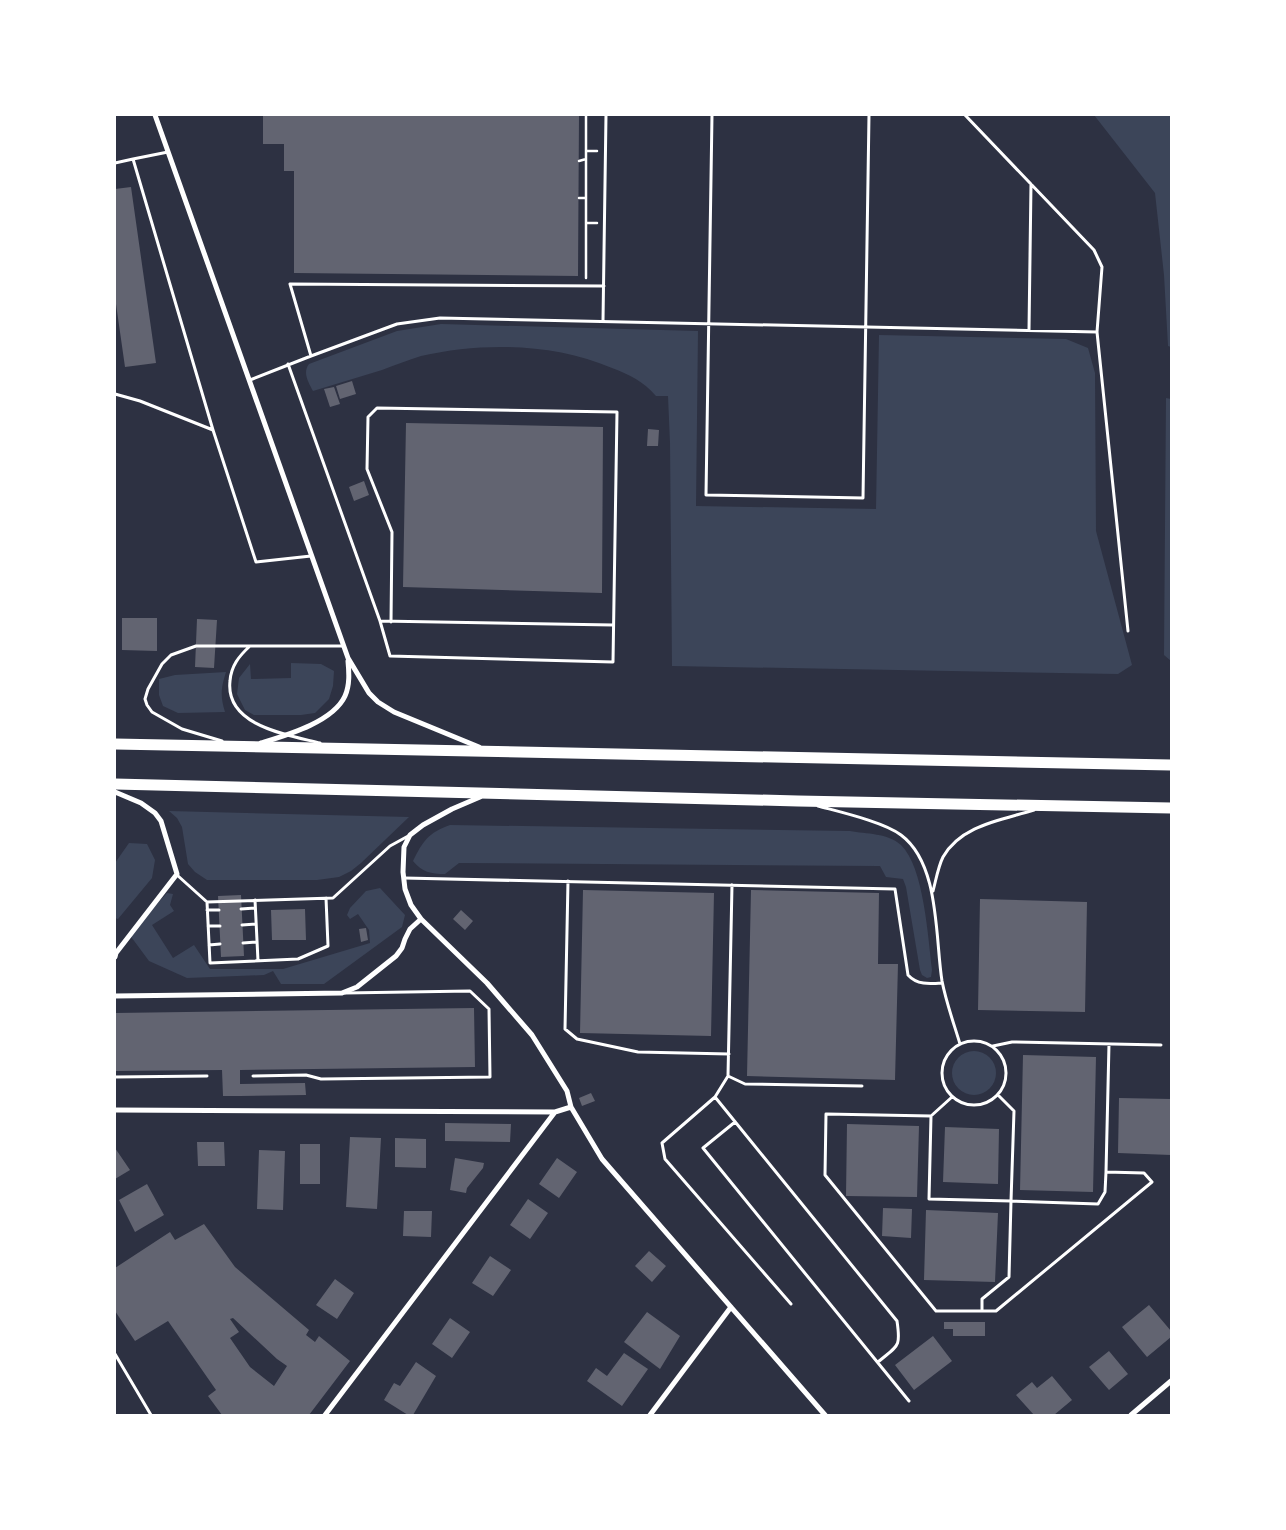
<svg xmlns="http://www.w3.org/2000/svg" width="1286" height="1530" font-family="Overpass,sans-serif">
	<rect width="100%" height="100%" fill="#2d3142"/>
	<path fill="#3c4559" d="M1094 115H1171V347L1168 346 1164 275 1155 193Z
		M441 324 698 331 696 506 876 509 879 335 1066 339 1088 348 1095 373 1096 531 1132 665 1118 674 672 666 670 443 668 396H656C643 381 630 375 612 368 553 343 483 342 421 356 408 360 395 365 382 370 359 377 336 384 313 391 309 383 302 373 309 364L397 331Z
		M1166 398 1171 399V661L1164 655Z
		M291 663 321 664 334 671 333 686 329 699 315 713 301 715H254L245 710 237 694 239 678 250 664 251 679 291 678Z
		M226 672C221 688 220 696 225 712L178 713 163 706 159 695V679L175 675Z
		M169 811 409 817 361 863 351 871 339 877 317 880H207L195 872 188 864 182 827 177 818Z
		M450 825 850 831C866 834 888 833 901 845 924 867 928 938 932 970L931 977 927 978 922 975 920 970 906 887 903 879 886 877 880 866 459 863 445 874C431 874 422 872 413 861 423 841 428 833 450 825Z
		M129 843 147 844 155 860 152 878 118 919 115 918V863Z
		M380 888 405 915 402 927 324 984H281L273 971 264 975 187 978 149 961 129 934 167 893 173 894 170 905 174 911 152 925 173 958 194 945 210 969H283L370 943 369 930 358 914 350 919 347 915 350 908 366 891Z
		M952 1073a22 22 0 1 1 44 0a22 22 0 1 1-44 0Z"/>
	<path fill="#626471" fill-rule="evenodd" d="M263 115H579L578 276 294 273V171H284V144H263Z
		M131 187 156 363 125 367 115 297V189Z
		M352 381 356 394 340 399 336 386Z
		M334 387 340 404 330 407 324 389Z
		M406 423 603 427 602 593 403 587Z
		M648 429 659 430 658 446H647Z
		M364 481 369 495 354 501 349 487Z
		M122 618H157V651L122 650Z
		M197 619 217 620 214 668 195 667Z
		M583 890 714 893 711 1036 580 1033Z
		M751 890 879 893 878 964H898L895 1080 747 1076Z
		M241 895 244 956 221 957 218 896Z
		M980 899 1087 902 1085 1012 978 1010Z
		M305 909 306 940H272L271 910Z
		M461 910 473 921 465 930 453 919Z
		M366 928 368 940 361 942 359 929Z
		M474 1008 475 1067 240 1070V1084L305 1083 306 1095 240 1096H223L222 1070 115 1071V1013Z
		M1023 1055 1096 1057 1093 1192 1020 1190Z
		M591 1093 595 1101 582 1106 579 1098Z
		M1119 1098 1171 1099V1155L1118 1153Z
		M445 1123 511 1124 510 1142 445 1141Z
		M847 1124 919 1126 917 1197 846 1196Z
		M945 1127 999 1129 998 1184 943 1182Z
		M350 1137 381 1138 377 1209 346 1207Z
		M395 1138 426 1139V1168L395 1167Z
		M197 1142H224L225 1166H198Z
		M300 1144H320V1184H300Z
		M115 1148 130 1170 115 1179Z
		M259 1150 285 1151 283 1210 257 1209Z
		M455 1158 484 1163 483 1168 467 1188 466 1193 450 1190Z
		M557 1158 577 1172 559 1198 539 1184Z
		M147 1184 164 1215 135 1232 119 1200Z
		M528 1199 548 1213 530 1239 510 1225Z
		M883 1208 912 1209 911 1238 882 1236Z
		M926 1210 998 1213 995 1282 924 1280Z
		M404 1211H432L431 1237 403 1236Z
		M204 1224 235 1267 309 1330 306 1335 315 1342 319 1336 350 1361 309 1415H222L208 1396 216 1390 168 1321 135 1341 115 1311V1268L170 1232 175 1240ZM233 1318 277 1359 287 1366 274 1386 250 1367 230 1338 239 1332 230 1319Z
		M649 1251 666 1266 652 1282 635 1266Z
		M490 1256 511 1270 493 1296 472 1283Z
		M335 1279 354 1293 337 1319 316 1305Z
		M1149 1305 1171 1331V1337L1147 1357 1122 1327Z
		M647 1312 680 1336 660 1369 624 1342Z
		M450 1318 470 1332 452 1358 432 1344Z
		M944 1322H985V1336H953V1329H944Z
		M933 1336 952 1361 914 1390 895 1365Z
		M1109 1351 1128 1374 1109 1390 1089 1367Z
		M624 1353 648 1369 622 1406 587 1381 596 1368 607 1376Z
		M416 1362 436 1376 413 1415H408L384 1400 394 1383 400 1386Z
		M1052 1376 1072 1400 1054 1415H1034L1016 1395 1032 1382 1037 1388Z"/>
	<g fill="none" stroke-linecap="round" stroke-linejoin="round">
		<path stroke="#fff" stroke-width="2.5" d="M586 115V278
			M586 151H597
			M579 161 586 159
			M579 198H586
			M586 223H597"/>
		<path stroke="#fff" stroke-width="3" d="M712 115 706 495 863 498 869 115
			M133 159 168 152
			M115 163 133 159 213 430 256 562 311 556
			M603 321 606 115
			M1029 330 1031 184
			M1097 332 1128 631
			M311 356 290 284 604 286
			M288 364 380 621 613 625
			M250 380 311 356 397 324 440 318 1097 332 1102 267 1094 250 965 115
			M115 394 140 401 213 430
			M380 621 390 656 613 662 617 412 377 408 368 417 367 469 392 532 391 622
			M250 646C239 656 231 666 230 681 225 726 288 735 320 743
			M222 741 182 729 152 712 147 705 145 699 148 689 162 664 171 655 196 646H343
			M818 806C840 812 884 822 901 835 940 864 935 937 942 981 946 1002 954 1024 960 1044
			M177 875 207 902 333 898 390 846 410 835
			M404 878 895 889 908 975C917 985 929 984 942 983
			M568 881 565 1029 577 1039 638 1052 729 1054
			M732 885 728 1076 745 1084 862 1086
			M933 891C936 880 938 867 943 857 961 825 1002 820 1034 810
			M255 900 258 961
			M207 902 210 963 298 959 328 946 326 898
			M241 909 255 908
			M207 910H219
			M242 925 256 924
			M208 926H220
			M243 943 257 942
			M209 945 220 944
			M942 1073a32 32 0 1 1 64 0a32 32 0 1 1-64 0Z
			M993 1046 1012 1042 1161 1045
			M253 1076 306 1075 321 1079 490 1077 489 1009 470 991 345 993
			M728 1076 715 1097 662 1143 665 1159 791 1304
			M115 1077 207 1076
			M715 1097 897 1321C901 1348 898 1345 878 1362
			M952 1097 931 1116 826 1114 825 1175 936 1311H996L1152 1182 1144 1173 1106 1172 1109 1044
			M931 1116 929 1199 1011 1201 1014 1111 998 1095
			M735 1122 703 1148 909 1401
			M982 1311V1299L1009 1277 1011 1201 1098 1204 1105 1192 1106 1172
			M115 1354 151 1415"/>
		<path stroke="#fff" stroke-width="5" d="M155 115 348 658 369 693 378 702 394 712 479 747
			M261 743C287 735 333 722 345 696 350 685 349 672 348 661
			M115 792 141 803 155 813 161 821 177 874 116 953 115 957
			M480 797 452 809 423 825 410 835 404 847 403 872 405 889 411 905 421 919 487 983 532 1035 567 1091 571 1107 602 1159 825 1415
			M115 996 342 993 357 987 396 956 402 948 405 939 410 929 421 919
			M115 1110 555 1112
			M325 1415 555 1112 571 1107
			M650 1415 731 1307
			M1131 1415 1171 1381"/>
		<path stroke="#fff" stroke-width="11" d="M115 744 1171 765
			M115 784 798 801 1171 808"/>
	</g>
	<rect width="1286" height="1530" fill="none" stroke="#ffffff" stroke-width="232"/>
</svg>
